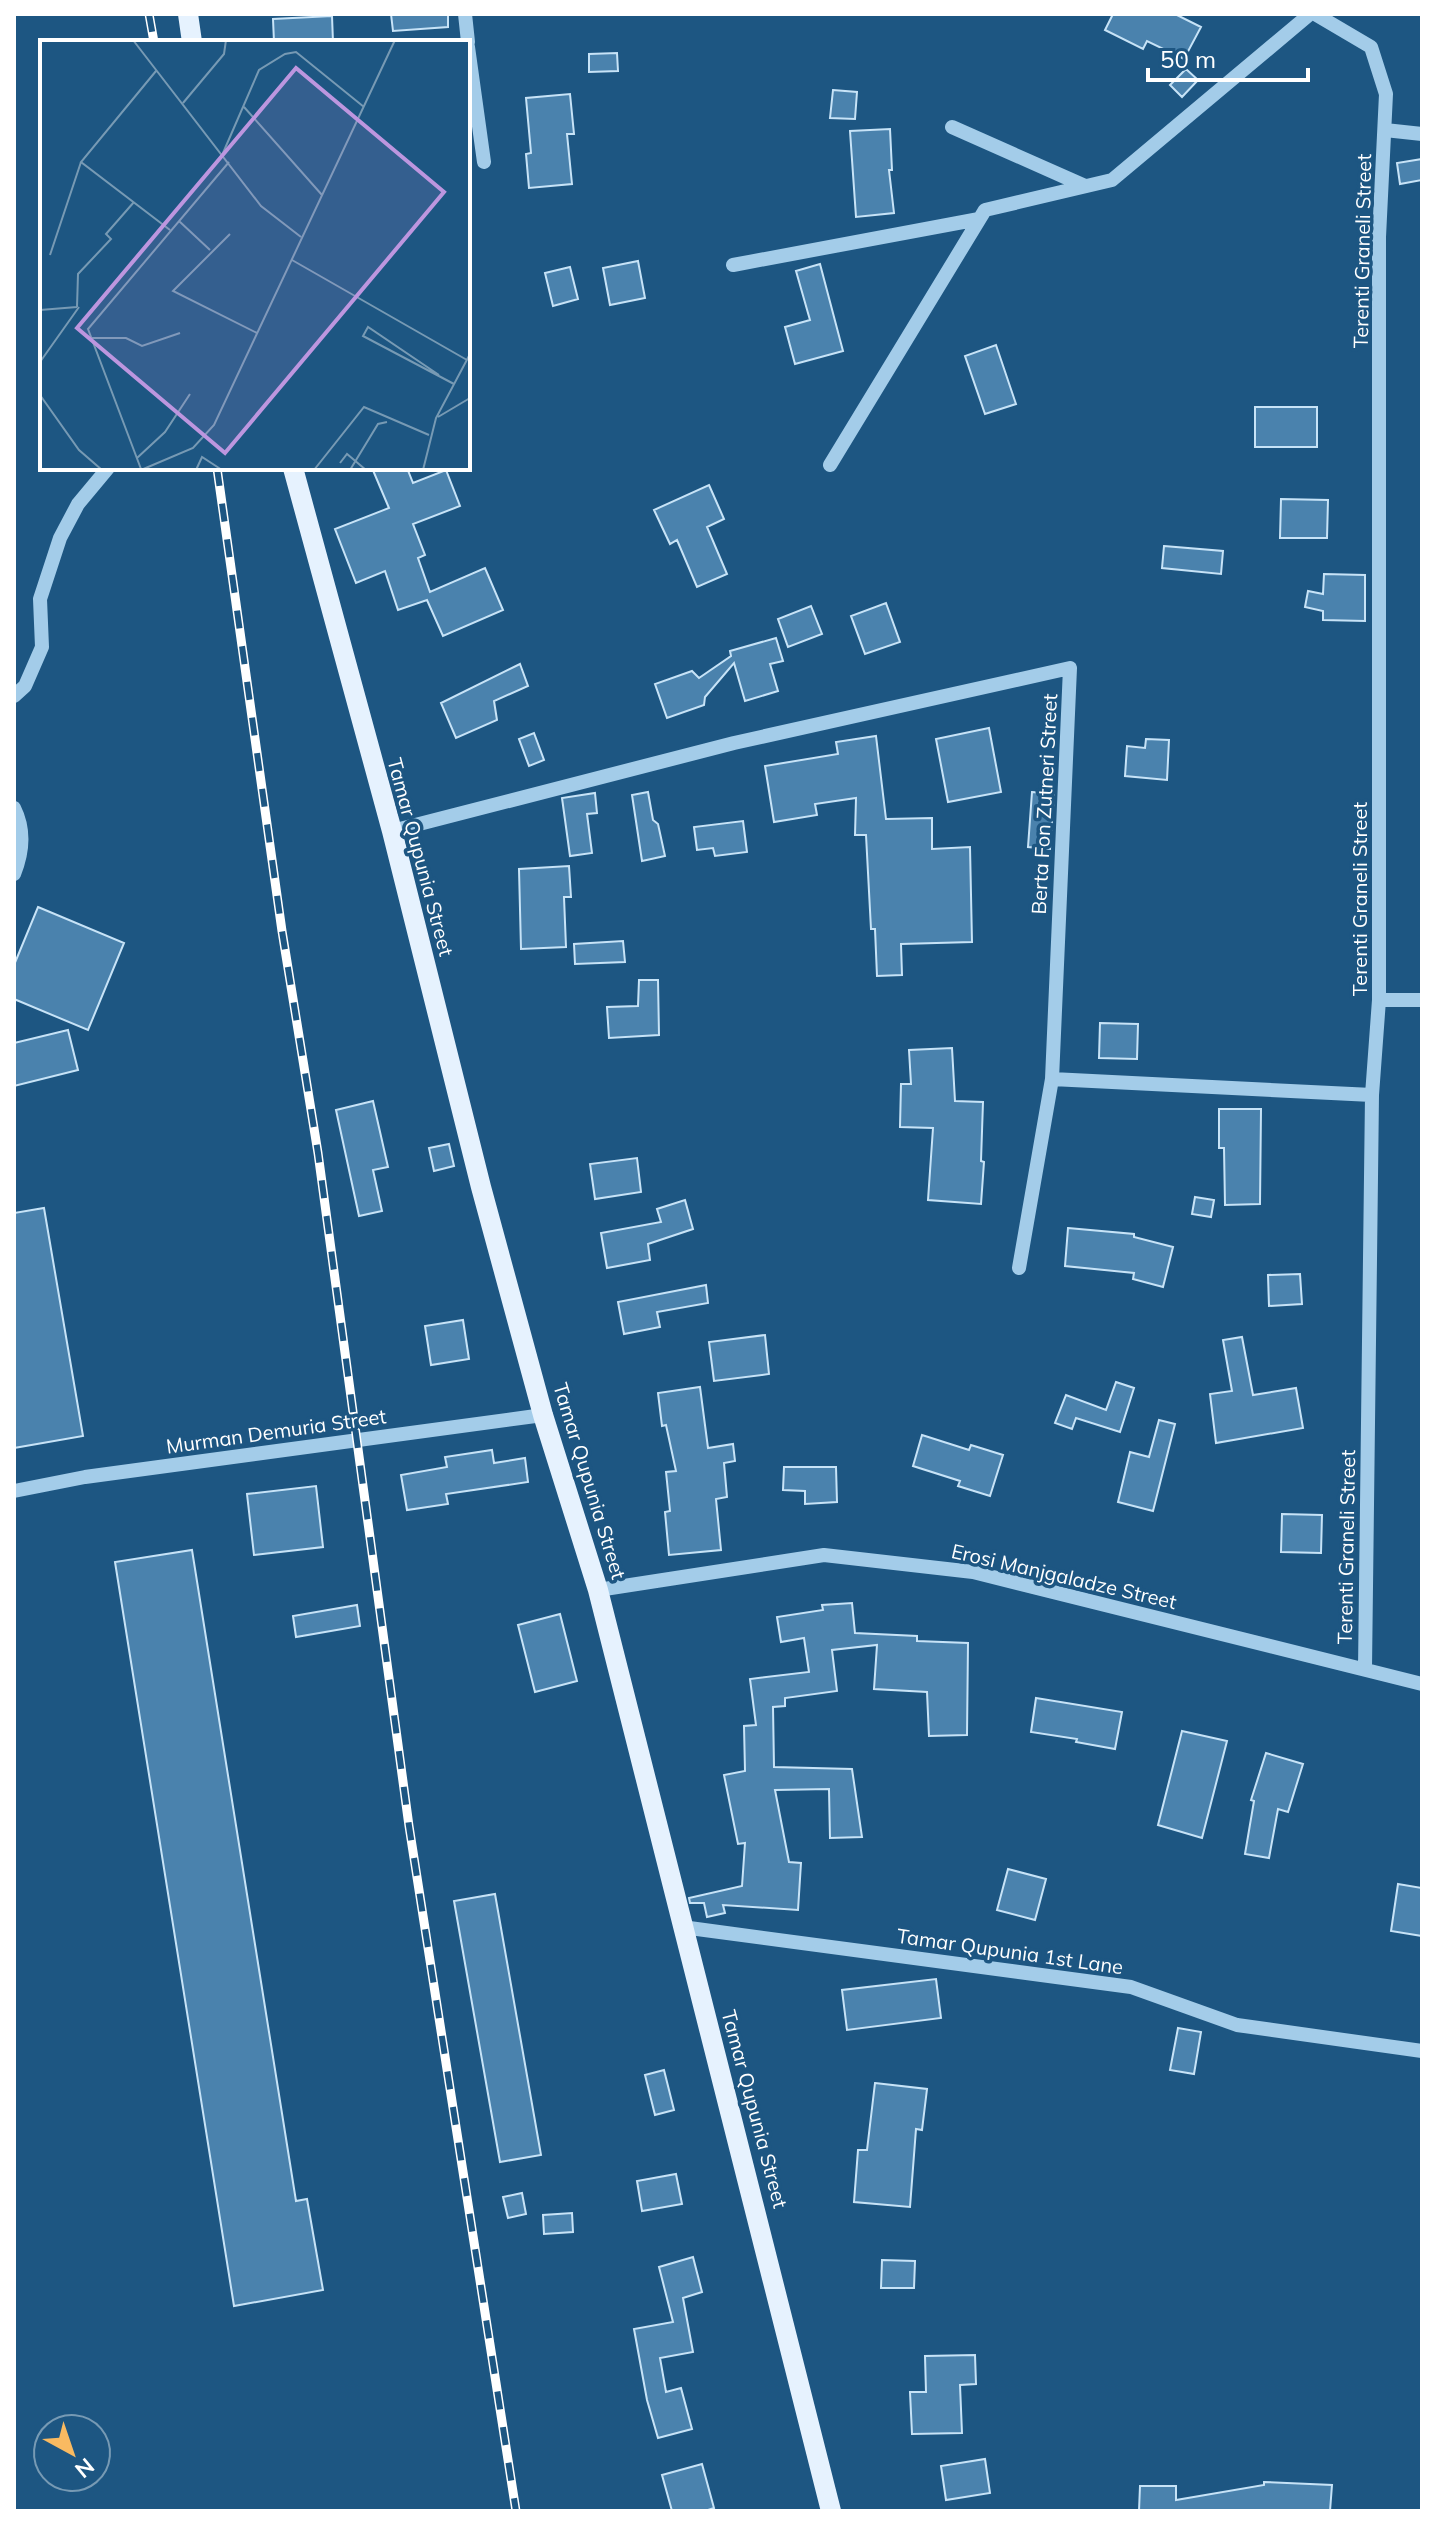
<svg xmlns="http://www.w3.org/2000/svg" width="1436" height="2525" font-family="Mulish,sans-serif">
	<rect width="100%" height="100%" fill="#1d5682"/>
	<path fill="#4a82ad" stroke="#c7e3f7" stroke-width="2" d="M391 14H448V27L393 31Z
		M1113 14H1175L1201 27 1184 59 1147 41 1143 49 1105 30Z
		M332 16 333 42H274L273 19Z
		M617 53 618 71 589 72V54Z
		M1186 69 1198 80 1182 97 1170 85Z
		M833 90 857 92 855 119 830 118Z
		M570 94 574 134H567L572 184 529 188 526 154 531 153 526 98Z
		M890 129 892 170H889L894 213 856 217 850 131Z
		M1422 159V180L1400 184 1397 163Z
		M638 261 645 298 610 305 603 268Z
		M820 264 843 351 795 364 785 327 810 320 796 271Z
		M570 267 578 299 553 306 545 273Z
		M996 345 1016 404 985 414 965 356Z
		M1255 407H1317V447H1255Z
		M372 468H407L413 483 446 470 460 506 413 524 425 555 418 558 430 592 485 568 503 610 443 636 427 600 398 610 385 571 356 583 335 529 389 508Z
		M709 485 724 519 707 527 727 574 697 587 677 540 670 544 654 510Z
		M1281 499 1328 500 1327 538H1280Z
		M1164 546 1223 551 1221 574 1162 568Z
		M1324 574 1365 575V621L1323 620V611L1305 607 1308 591 1323 594Z
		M886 603 900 642 865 654 851 616Z
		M811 606 822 634 788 647 778 619Z
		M776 638 783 661 770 664 778 691 745 701 734 663 705 697 704 705 667 718 655 684 692 671 699 678 731 656 730 651Z
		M520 664 528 686 494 701 497 720 456 738 441 703Z
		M989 728 1001 792 948 802 936 739Z
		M534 733 544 760 529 766 519 739Z
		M876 736 886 819 932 818V849L970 847 972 942 901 944 902 975 877 976 875 929H871L866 835H855L856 798 815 804 817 815 774 822 765 766 838 754 836 742Z
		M1146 739 1169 740 1167 780 1125 776 1127 746 1145 748Z
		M648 792 653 820 658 824 665 856 642 861 632 795Z
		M1032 792 1054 794 1050 849 1028 847Z
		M595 793 597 813 587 814 592 853 570 856 562 798Z
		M743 821 747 852 715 856 713 848 697 850 694 827Z
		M569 866 571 897H564L566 947 521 949 519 869Z
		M38 907 124 943 88 1030 14 999V965Z
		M623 941 625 962 575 964 574 944Z
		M639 980H658L659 1035 609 1038 607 1007 638 1006Z
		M1100 1023 1138 1024 1137 1059 1099 1058Z
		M68 1030 78 1070 14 1086V1043Z
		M952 1048 955 1101 983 1102 981 1161 984 1162 981 1204 928 1200 933 1128 900 1127 901 1084H911L909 1050Z
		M373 1101 388 1167 373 1170 382 1211 359 1216 336 1110Z
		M1219 1109H1261L1260 1204 1225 1205 1224 1148H1219Z
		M449 1144 454 1166 434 1171 429 1148Z
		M637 1158 641 1192 595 1199 590 1164Z
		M1195 1197 1214 1200 1211 1217 1192 1214Z
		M685 1200 693 1229 648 1244 650 1260 607 1268 601 1233 661 1222 657 1209Z
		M44 1208 83 1436 14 1448V1213Z
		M1068 1228 1134 1234V1237L1173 1247 1163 1287 1133 1279 1134 1273 1065 1266Z
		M1300 1274 1302 1304 1269 1306 1268 1275Z
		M706 1285 708 1303 657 1312 660 1327 624 1334 618 1302Z
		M463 1320 469 1359 431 1365 425 1326Z
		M765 1335 769 1374 714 1381 709 1342Z
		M1242 1337 1253 1395 1296 1388 1303 1428 1216 1443 1210 1394 1232 1391 1223 1340Z
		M1116 1382 1134 1388 1120 1432 1076 1418 1072 1429 1055 1423 1066 1395 1106 1410Z
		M700 1387 708 1448 733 1444 735 1461 724 1463 727 1497 716 1499 721 1550 669 1555 665 1512 670 1511 666 1472 676 1471 666 1425 662 1426 658 1393Z
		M1159 1420 1175 1424 1153 1511 1118 1502 1130 1452 1149 1457Z
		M922 1435 969 1450 971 1445 1003 1455 990 1496 958 1486 960 1481 913 1466Z
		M492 1450 494 1463 525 1458 528 1482 446 1494 448 1504 407 1510 401 1475 447 1467 445 1457Z
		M784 1467H836L837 1502 805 1504V1491L783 1490Z
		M316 1486 323 1547 254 1555 247 1494Z
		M1282 1514 1322 1515 1321 1553 1281 1552Z
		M192 1550 296 2201 307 2199 323 2290 234 2306 115 1562Z
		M852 1603 855 1633 917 1636V1641L968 1643 967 1735 929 1736 927 1692 874 1689 877 1645 832 1650 837 1691 785 1698V1706L773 1707 774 1767 852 1769 862 1837 830 1838 829 1789 775 1790 789 1862 801 1863 798 1910 723 1905 725 1913 707 1917 704 1903H690L689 1898 742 1886 745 1843 738 1844 724 1775 745 1771 744 1726 756 1725 750 1679 809 1672 804 1638 781 1642 777 1617 823 1610 822 1605Z
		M357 1605 360 1626 296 1637 293 1616Z
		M560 1614 577 1681 535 1692 518 1625Z
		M1036 1698 1122 1712 1115 1749 1076 1742 1077 1739 1031 1732Z
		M1182 1731 1227 1741 1202 1838 1158 1825Z
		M1266 1753 1303 1764 1288 1812 1278 1809 1269 1858 1245 1854 1254 1801 1251 1800Z
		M1008 1869 1046 1879 1035 1920 997 1910Z
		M1398 1884 1422 1888V1936L1391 1931Z
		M495 1894 541 2155 500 2162 454 1901Z
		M936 1979 941 2018 847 2030 842 1990Z
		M1178 2028 1201 2032 1194 2074 1170 2070Z
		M664 2070 674 2110 655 2115 645 2075Z
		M875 2083 927 2089 922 2130 916 2129 910 2207 854 2202 858 2150H867Z
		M676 2174 682 2204 642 2211 637 2181Z
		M522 2193 526 2214 508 2218 503 2197Z
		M572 2213 573 2232 544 2234 543 2215Z
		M693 2257 702 2292 683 2298 693 2352 660 2358 666 2392 681 2388 692 2429 658 2438 647 2400 634 2329 673 2322 659 2267Z
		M882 2260 915 2261 914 2288H881Z
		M975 2355 976 2384 960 2385 962 2433 912 2434 910 2392H926L925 2356Z
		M985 2459 990 2493 946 2500 941 2466Z
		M702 2464 714 2508 705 2511H672L662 2475Z
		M1264 2482 1332 2485 1330 2511H1139L1140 2486H1176V2500L1264 2485Z"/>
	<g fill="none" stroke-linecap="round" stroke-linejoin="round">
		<path stroke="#a3cce9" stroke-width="14" d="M465 14 468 42
			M1315 14 1371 47 1386 94 1379 237V1000L1372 1095 1365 1669
			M468 47 484 162
			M952 127 1085 186
			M1385 130 1422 134
			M733 265 979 219
			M830 465 985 210 1112 180 1310 14
			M14 696 25 686 42 647 40 599 60 538 78 504 108 468
			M14 808C25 830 23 852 14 874
			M392 831 734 743 1070 668 1052 1079 1019 1268
			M1379 1000H1422
			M1052 1079 1372 1095
			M14 1491 85 1477 543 1415
			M598 1590 824 1555 973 1572 1422 1684
			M682 1927 1131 1987 1237 2025 1422 2051"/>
		<path stroke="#e6f2fe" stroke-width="20" d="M188 14 192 42
			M293 468 392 831 481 1187 543 1415 598 1590 831 2511"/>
		<g stroke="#fff" stroke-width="9">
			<path id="rail" d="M149 14 154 42
				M217 468 282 931 318 1153 409 1826 516 2511"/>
		</g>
		<use href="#rail" stroke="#1d5682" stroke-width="6" stroke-dasharray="18" stroke-linecap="butt"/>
	</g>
	<g text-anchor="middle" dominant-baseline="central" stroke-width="7" stroke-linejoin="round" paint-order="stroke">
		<g font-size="20" fill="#fff" stroke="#1d5682">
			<text transform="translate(1362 251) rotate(-89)">Terenti Graneli Street</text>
			<text transform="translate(1044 804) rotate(-87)">Berta Fon Zutneri Street</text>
			<text transform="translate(421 857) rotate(75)">Tamar Qupunia Street</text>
			<text transform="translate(1359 899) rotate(-90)">Terenti Graneli Street</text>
			<text transform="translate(276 1431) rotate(-8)">Murman Demuria Street</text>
			<text transform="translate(590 1481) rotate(73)">Tamar Qupunia Street</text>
			<text transform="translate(1346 1547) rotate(-89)">Terenti Graneli Street</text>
			<text transform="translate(1064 1576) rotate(13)">Erosi Manjgaladze Street</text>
			<text transform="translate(1010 1951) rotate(8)">Tamar Qupunia 1st Lane</text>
			<text transform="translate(755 2109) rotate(75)">Tamar Qupunia Street</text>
		</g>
	</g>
	<g transform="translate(40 40)">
		<rect width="430" height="430" fill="#1d5682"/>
		<path fill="none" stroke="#779ab4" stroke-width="2" d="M93 0 221 166 261 197M116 31 41 122 130 190M143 63 184 14 186 0M204 67 282 155M183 113 219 30 245 14 256 12 324 67M139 181 170 210M190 194 133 251 217 293M10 215 41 122M252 220 427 320M37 267 38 234 71 199 66 194 94 162M0 270 37 267M51 298H86L102 306 140 293M0 322 39 267M399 335 328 287 323 296 414 344M0 355 39 410 62 430M398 377 430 358M97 418 125 392 150 354M300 423 307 414 326 430M101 429 48 289 189 122M101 430 153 408 174 385 355 0M156 430 162 417 182 430M274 430 324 367 389 395M310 430 338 384 347 382M383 430 396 378 430 314"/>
		<path fill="#bd96df" fill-opacity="0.15" stroke="#bd96df" stroke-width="4" d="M256 28 404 152 185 413 37 288Z"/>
		<rect width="430" height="430" fill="none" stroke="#fff" stroke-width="4"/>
	</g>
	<rect width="1436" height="2525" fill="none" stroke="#ffffff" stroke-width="32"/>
	<g transform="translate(72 2453) rotate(140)"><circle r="38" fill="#1d5682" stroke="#779ab4" stroke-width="2"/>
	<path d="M0-6L14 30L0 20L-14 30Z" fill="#f9ba61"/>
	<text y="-12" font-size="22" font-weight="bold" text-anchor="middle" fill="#ffffff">N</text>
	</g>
	<path d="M1148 68v12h160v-12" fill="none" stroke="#ffffff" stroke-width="4"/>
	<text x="1160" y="68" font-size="24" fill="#ffffff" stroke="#1d5682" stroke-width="6" paint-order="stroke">50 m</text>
</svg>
